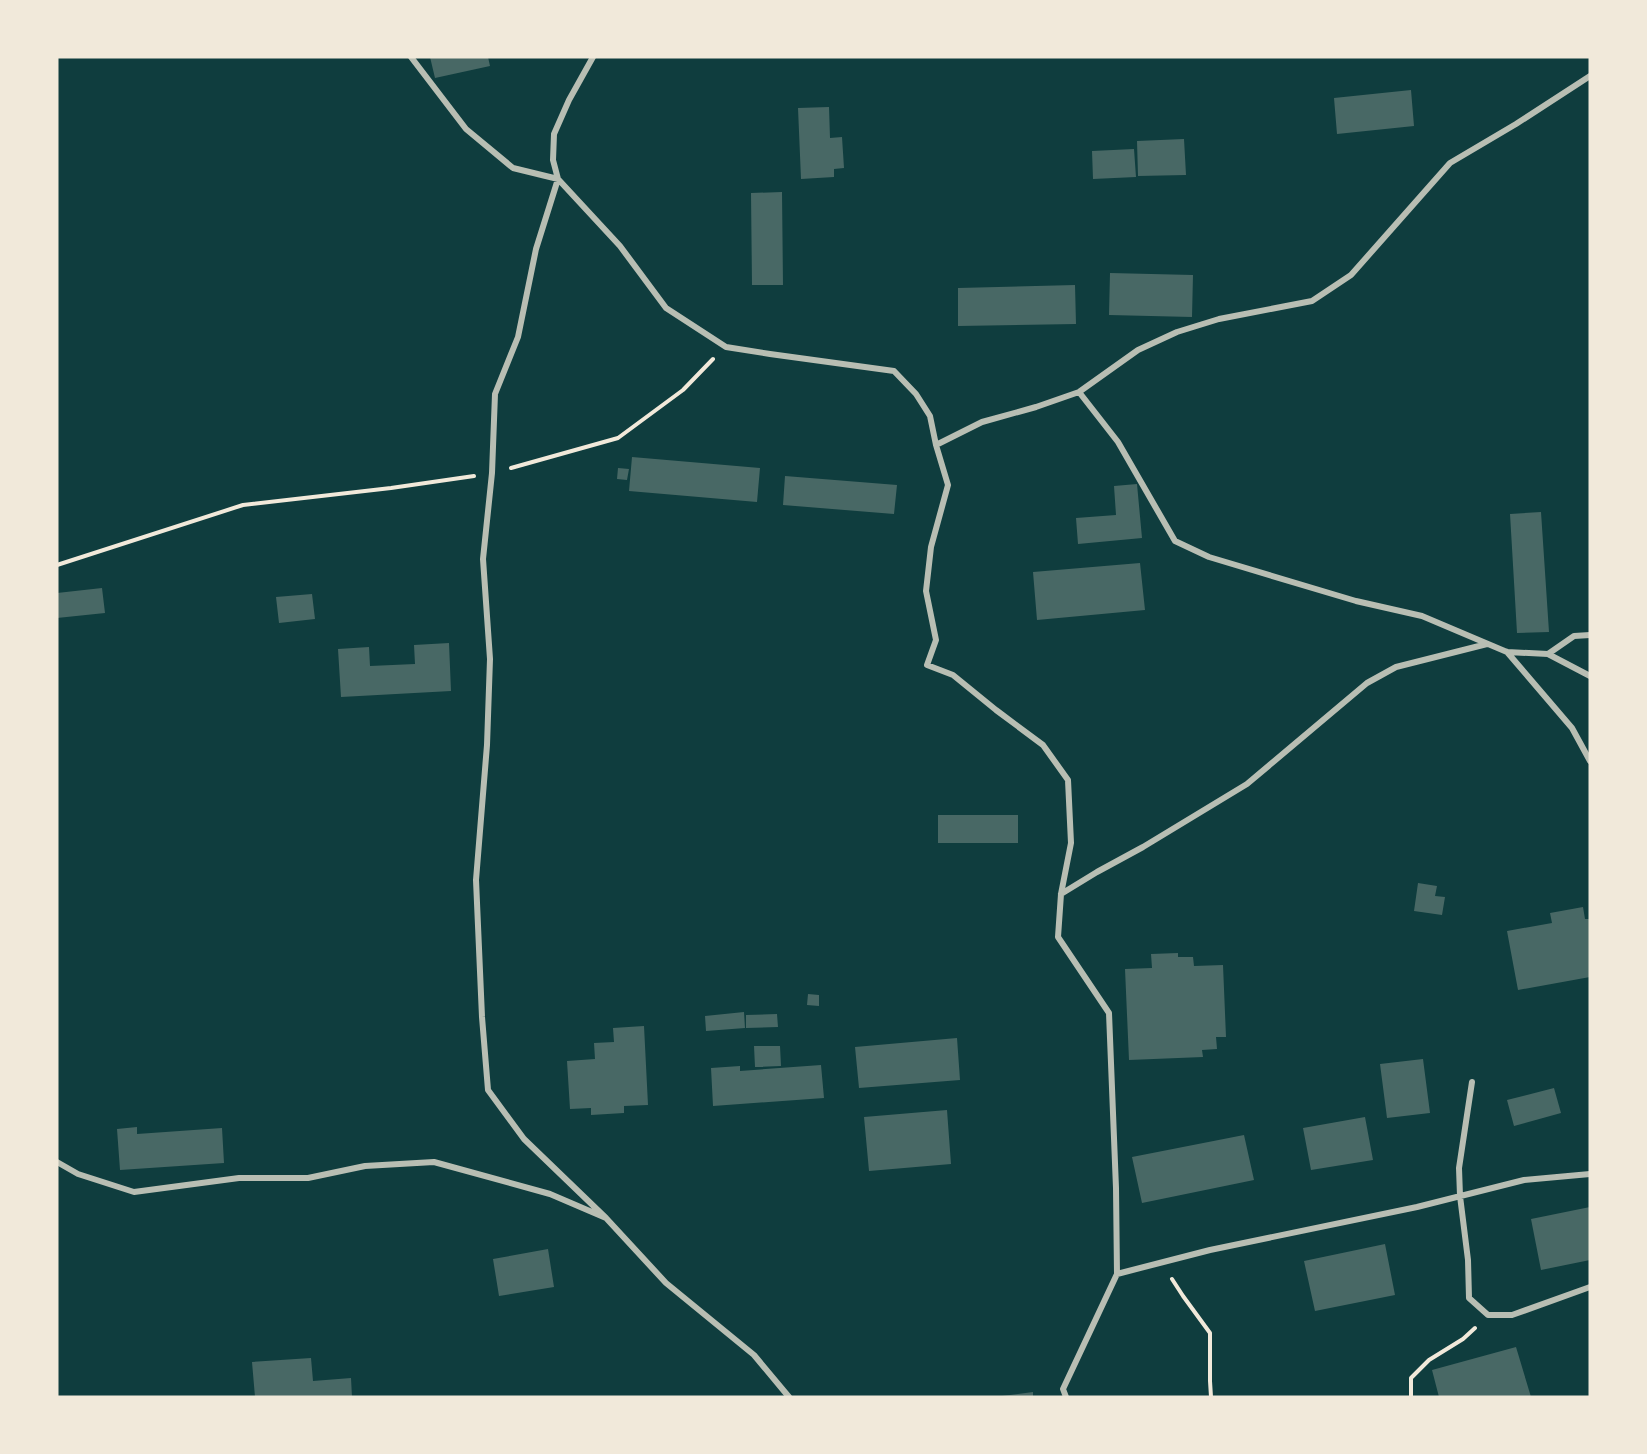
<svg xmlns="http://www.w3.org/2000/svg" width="1647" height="1454" font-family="'Titillium Web',sans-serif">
	<rect width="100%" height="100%" fill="#0f3d3e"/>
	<path fill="#486865" d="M430 57H488L490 66 435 78Z
		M1411 90 1414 126 1337 134 1334 98Z
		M829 107 830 138 842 137 844 168 834 169V177L801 179 798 108Z
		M1184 139 1186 175 1138 176 1137 141Z
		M1134 149 1136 177 1093 179 1092 151Z
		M782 192 783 285H752L751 193Z
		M1110 273 1193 275 1192 317 1109 315Z
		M1075 285 1076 324 958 326V288Z
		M632 457 760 468 757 502 629 491Z
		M618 468 629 469 627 480 617 479Z
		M785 476 897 485 894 514 783 505Z
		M1137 484 1142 538 1078 544 1076 518 1116 515 1114 486Z
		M1541 512 1549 632 1517 633 1510 514Z
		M1140 563 1145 610 1037 620 1033 572Z
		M102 588 105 613 57 618V593Z
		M312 594 315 619 279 623 276 597Z
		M449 643 451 691 341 697 338 649 369 647 370 666 415 664 414 645Z
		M938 815H1018V843H938Z
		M1418 883 1437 886 1435 896 1445 897 1442 915 1414 911Z
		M1583 907 1585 919H1590V977L1518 990 1507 931 1552 923 1550 913Z
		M1178 953V957H1193L1194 966 1223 965 1226 1037H1216L1217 1049 1202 1050 1203 1057 1129 1060 1125 969 1152 968 1151 954Z
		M808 994 819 995V1006L807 1005Z
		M744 1012 745 1028 706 1031 705 1016Z
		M777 1014 778 1027 746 1028V1015Z
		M644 1026 648 1105 624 1106V1113L591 1115V1108L570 1109 567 1061 595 1059 594 1043 614 1042 613 1028Z
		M957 1038 960 1080 859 1088 855 1047Z
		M754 1046H780L781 1066 755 1067Z
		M1423 1059 1430 1113 1387 1118 1380 1064Z
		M821 1065 824 1098 713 1106 711 1068 740 1066V1071Z
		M1554 1088 1561 1113 1514 1126 1507 1100Z
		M947 1110 951 1164 869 1171 864 1117Z
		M1365 1117 1373 1160 1311 1170 1303 1128Z
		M137 1127V1134L222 1128 224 1163 120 1170 117 1129Z
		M1244 1135 1254 1180 1142 1203 1132 1157Z
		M1590 1207V1260L1541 1270 1531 1219Z
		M1385 1244 1395 1295 1315 1311 1304 1261Z
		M548 1249 554 1287 499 1296 493 1259Z
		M1516 1347 1531 1397H1439L1432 1370Z
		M311 1358 313 1381 351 1378 352 1397H255L252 1362Z
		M1033 1392V1397H1002V1396Z"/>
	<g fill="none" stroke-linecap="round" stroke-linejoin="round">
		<path stroke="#f1e9da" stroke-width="4" d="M511 468 618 438 683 390 713 359
			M57 565 243 505 391 488 474 476
			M1172 1279 1183 1296 1210 1333V1381L1211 1397
			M1411 1397V1378L1429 1360 1463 1339 1475 1328"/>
		<path stroke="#b8beb3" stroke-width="6" d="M411 57 466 129 513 168 558 179 536 249 518 337 495 394 492 473 483 559 490 659 487 745 476 880 482 1017 488 1090 524 1139 606 1218
			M593 57 569 100 554 134 553 160 558 179 620 246 666 308 726 347 770 354 894 371 916 394 930 416 936 445 948 485 931 547 926 591 936 640 927 665 953 675 996 710 1043 745 1068 780 1071 843 1061 894 1058 937 1109 1013 1116 1188 1117 1274 1063 1389 1066 1397
			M1079 392 1118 442 1175 541 1209 557 1356 601 1422 616 1507 652 1548 654 1574 636 1590 635
			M936 445 982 422 1036 407 1079 392 1138 350 1177 332 1219 319 1312 301 1351 275 1450 163 1516 124 1590 76
			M1507 652 1572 728 1590 761
			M1548 654 1590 676
			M1061 894 1097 872 1143 847 1247 784 1367 683 1396 667 1487 644
			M1472 1082 1459 1168 1460 1196 1468 1260 1469 1298 1488 1315H1512L1590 1287
			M57 1162 78 1174 134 1192 239 1178H308L365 1166 434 1162 550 1194 606 1218 666 1283 754 1355 789 1397
			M1117 1274 1210 1250 1417 1207 1524 1180 1590 1174"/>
	</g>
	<rect width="1647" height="1454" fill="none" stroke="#f1e9da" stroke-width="117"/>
</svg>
